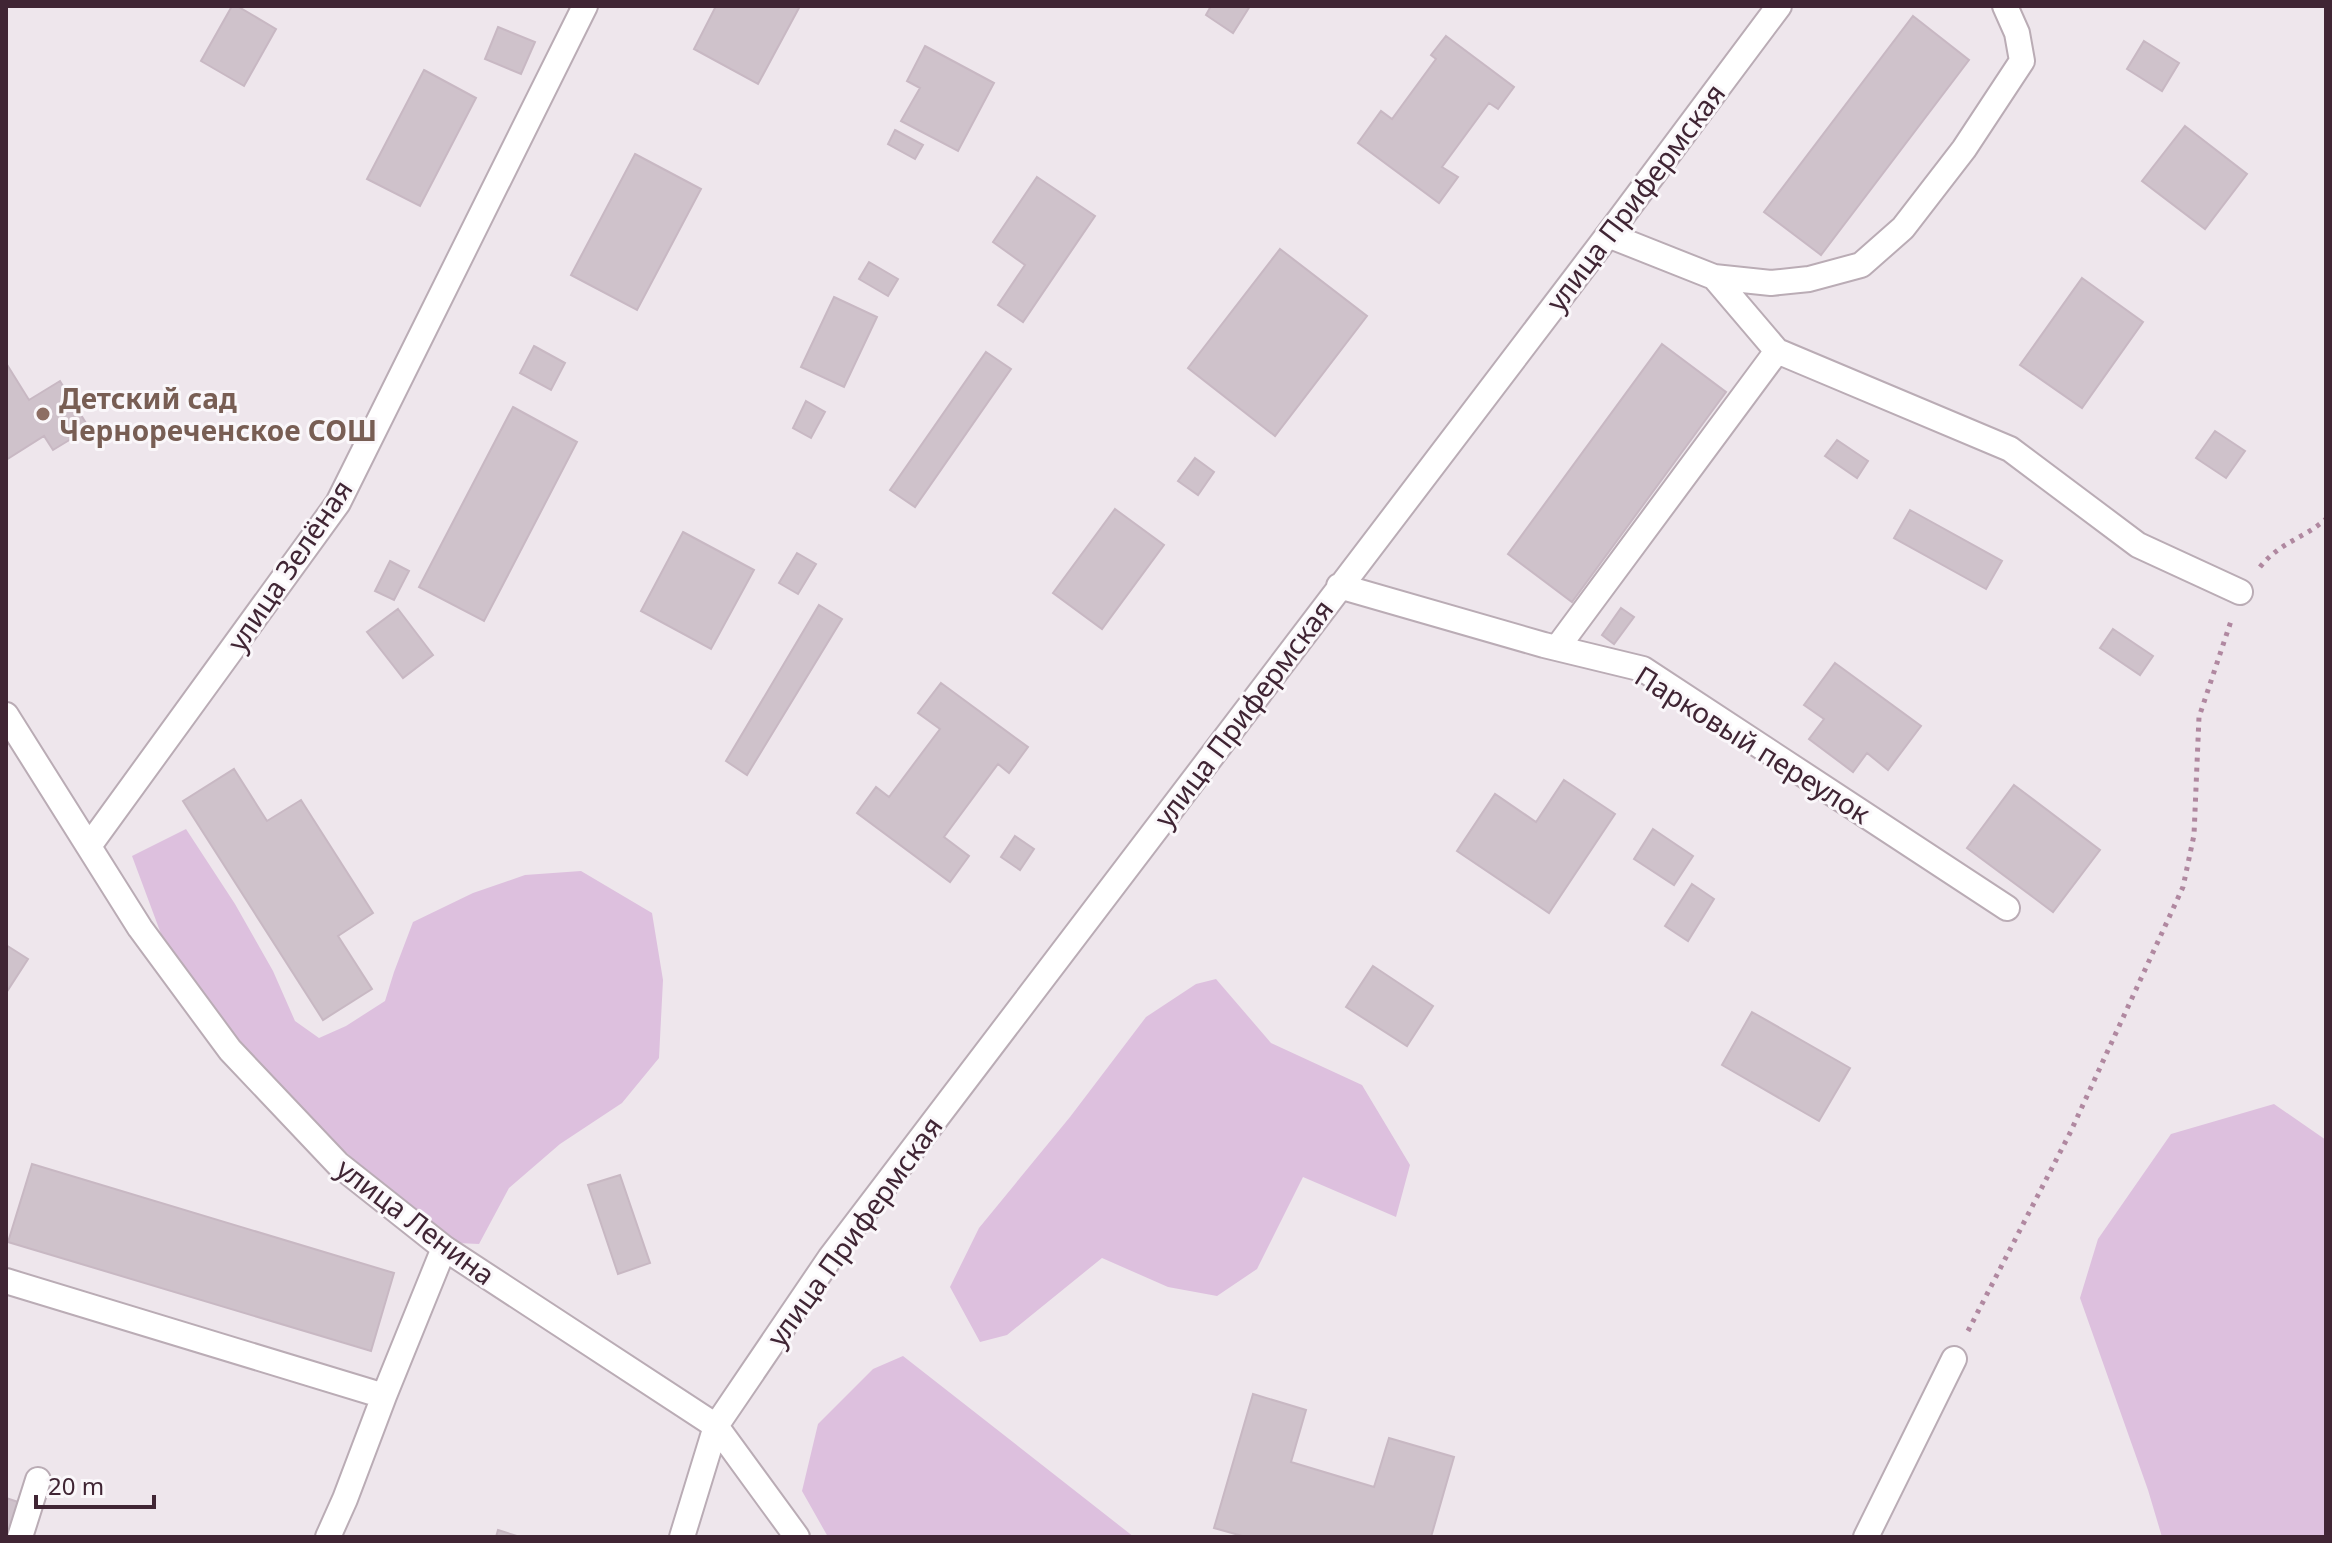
<svg xmlns="http://www.w3.org/2000/svg" width="2332" height="1543" font-family="'Noto Sans',sans-serif">
	<rect width="100%" height="100%" fill="#eee6ec"/>
	<path fill="#ddc0de" d="M186 829 235 904 273 971 295 1021 319 1038 346 1026 385 1001 394 972 413 922 473 893 525 875 581 871 652 913 663 980 659 1058 622 1103 560 1144 509 1188 479 1244 457 1243 413 1213 274 1087 167 950 132 856Z
		M1216 979 1271 1043 1362 1085 1410 1165 1396 1217 1303 1177 1257 1269 1217 1296 1168 1287 1102 1258 1007 1335 980 1342 950 1287 979 1228 1070 1117 1146 1017 1196 984Z
		M2274 1104 2326 1140V1537H2162L2148 1490 2080 1298 2098 1239 2171 1134Z
		M903 1356 1134 1537H828L802 1491 818 1424 873 1369Z"/>
	<path fill="#cfc2cb" stroke="#c8b8c3" stroke-width="2" d="M232 6H237L276 29 244 86 201 61Z
		M716 6H800L758 84 694 49Z
		M1211 6H1250L1233 33 1206 15Z
		M1913 16 1969 60 1821 255 1764 212Z
		M498 27 535 42 521 74 485 59Z
		M1446 36 1514 87 1498 109 1489 103 1442 167 1458 177 1439 203 1358 143 1381 111 1392 119 1436 59 1431 55Z
		M2144 41 2179 63 2162 91 2127 69Z
		M925 46 994 83 958 151 901 121 920 88 907 81Z
		M424 70 476 98 420 206 367 179Z
		M2185 126 2247 174 2205 229 2142 181Z
		M895 130 923 145 915 159 888 144Z
		M635 154 701 189 637 310 571 275Z
		M1037 177 1095 216 1023 322 998 305 1025 265 993 242Z
		M1280 249 1367 316 1275 436 1188 368Z
		M869 262 898 279 888 296 859 279Z
		M2082 278 2143 322 2082 408 2020 365Z
		M834 297 877 317 844 387 801 367Z
		M1662 344 1726 392 1572 602 1508 554Z
		M534 346 565 363 551 390 520 373Z
		M986 352 1011 369 915 507 890 490Z
		M6 363 29 400 60 381 89 428 53 450 44 436 6 460Z
		M806 401 825 412 811 438 793 428Z
		M513 407 577 442 484 621 419 587Z
		M2215 431 2245 451 2226 478 2196 458Z
		M1837 440 1868 461 1857 478 1825 456Z
		M1195 458 1214 472 1198 495 1178 481Z
		M1115 509 1164 545 1102 629 1053 593Z
		M1910 510 2002 561 1986 589 1894 538Z
		M683 532 754 570 711 649 641 611Z
		M797 553 816 564 798 594 779 583Z
		M390 561 409 571 394 600 375 591Z
		M819 605 842 619 747 775 726 761Z
		M1621 608 1634 617 1614 644 1602 635Z
		M398 609 433 655 403 678 367 632Z
		M2113 629 2153 656 2140 675 2100 648Z
		M1835 663 1921 726 1888 770 1867 753 1853 772 1809 739 1824 719 1804 705Z
		M941 683 1028 747 1009 773 998 764 944 837 969 856 950 882 857 813 876 787 889 797 940 729 918 713Z
		M234 769 267 821 301 800 373 913 338 936 372 989 323 1020 183 801Z
		M1564 780 1615 814 1549 913 1457 851 1495 794 1536 822Z
		M2014 785 2100 850 2053 912 1967 848Z
		M1653 829 1693 856 1674 885 1634 859Z
		M1015 836 1034 849 1020 870 1001 857Z
		M1692 884 1714 899 1688 941 1665 926Z
		M6 945 28 959 6 993Z
		M1373 966 1433 1006 1407 1046 1346 1007Z
		M1752 1012 1850 1068 1819 1121 1722 1065Z
		M32 1164 394 1273 371 1351 8 1242Z
		M620 1175 650 1263 618 1274 588 1185Z
		M1253 1394 1306 1410 1291 1462 1374 1487 1389 1438 1454 1457 1431 1537H1246L1214 1528Z
		M6 1498 21 1503 9 1537H6Z
		M498 1530 520 1537H496Z"/>
	<g fill="none" stroke-linecap="round" stroke-linejoin="round">
		<g stroke="#baacb5" stroke-width="28">
			<path id="minor" d="M1608 235 1714 277 1771 283 1809 279 1861 265 1903 228 1964 149 2022 61 2017 33 2005 6
				M1714 277 1777 351 2010 449 2138 545 2240 592
				M1339 586 1544 645 1643 669 2007 908
				M1557 648 1777 351
				M6 715 140 928 230 1050 338 1164 444 1248 716 1426 797 1537
				M89 846 338 503 585 6
				M6 1281 384 1396 444 1248
				M20 1537 38 1480
				M328 1537 345 1499 384 1396
				M682 1537 716 1426 830 1258 1608 235 1779 6
				M1866 1537 1954 1359"/>
		</g>
		<path stroke="#b088a0" stroke-width="5" stroke-dasharray="4 6" stroke-linecap="butt" d="M2260 567C2280 542 2303 539 2326 519
			M1968 1331 2070 1133 2183 887 2194 835 2199 717 2231 621"/>
		<use href="#minor" stroke="#fff" stroke-width="24"/>
	</g>
	<circle fill="#8d6e63" stroke="#faf7fa" stroke-width="3" cx="43" cy="414" r="8"/>
	<g text-anchor="middle" dominant-baseline="central" stroke-width="6" stroke-linejoin="round" paint-order="stroke">
		<g font-size="28" fill="#402534" stroke="#faf7fa">
			<text transform="translate(1635 197) rotate(-53)">улица Прифермская</text>
			<text transform="translate(289 565) rotate(-56)">улица Зелёная</text>
			<text transform="translate(1243 713) rotate(-53)">улица Прифермская</text>
			<text transform="translate(1753 744) rotate(32)">Парковый переулок</text>
			<text transform="translate(416 1221) rotate(37)">улица Ленина</text>
			<text transform="translate(854 1231) rotate(-54)">улица Прифермская</text>
		</g>
		<g font-size="28" font-weight="bold" fill="#785e54" stroke="#faf7fa" text-anchor="start">
			<text x="59" y="398">Детский сад<tspan x="59" dy="32">Чернореченское СОШ</tspan></text>
		</g>
	</g>
	<rect width="2332" height="1543" fill="none" stroke="#402534" stroke-width="16"/>
	<path d="M36 1495v12h118v-12" fill="none" stroke="#402534" stroke-width="4"/>
	<text x="48" y="1495" font-size="24" fill="#402534" stroke="#faf7fa" stroke-width="6" paint-order="stroke">20 m</text>
</svg>
